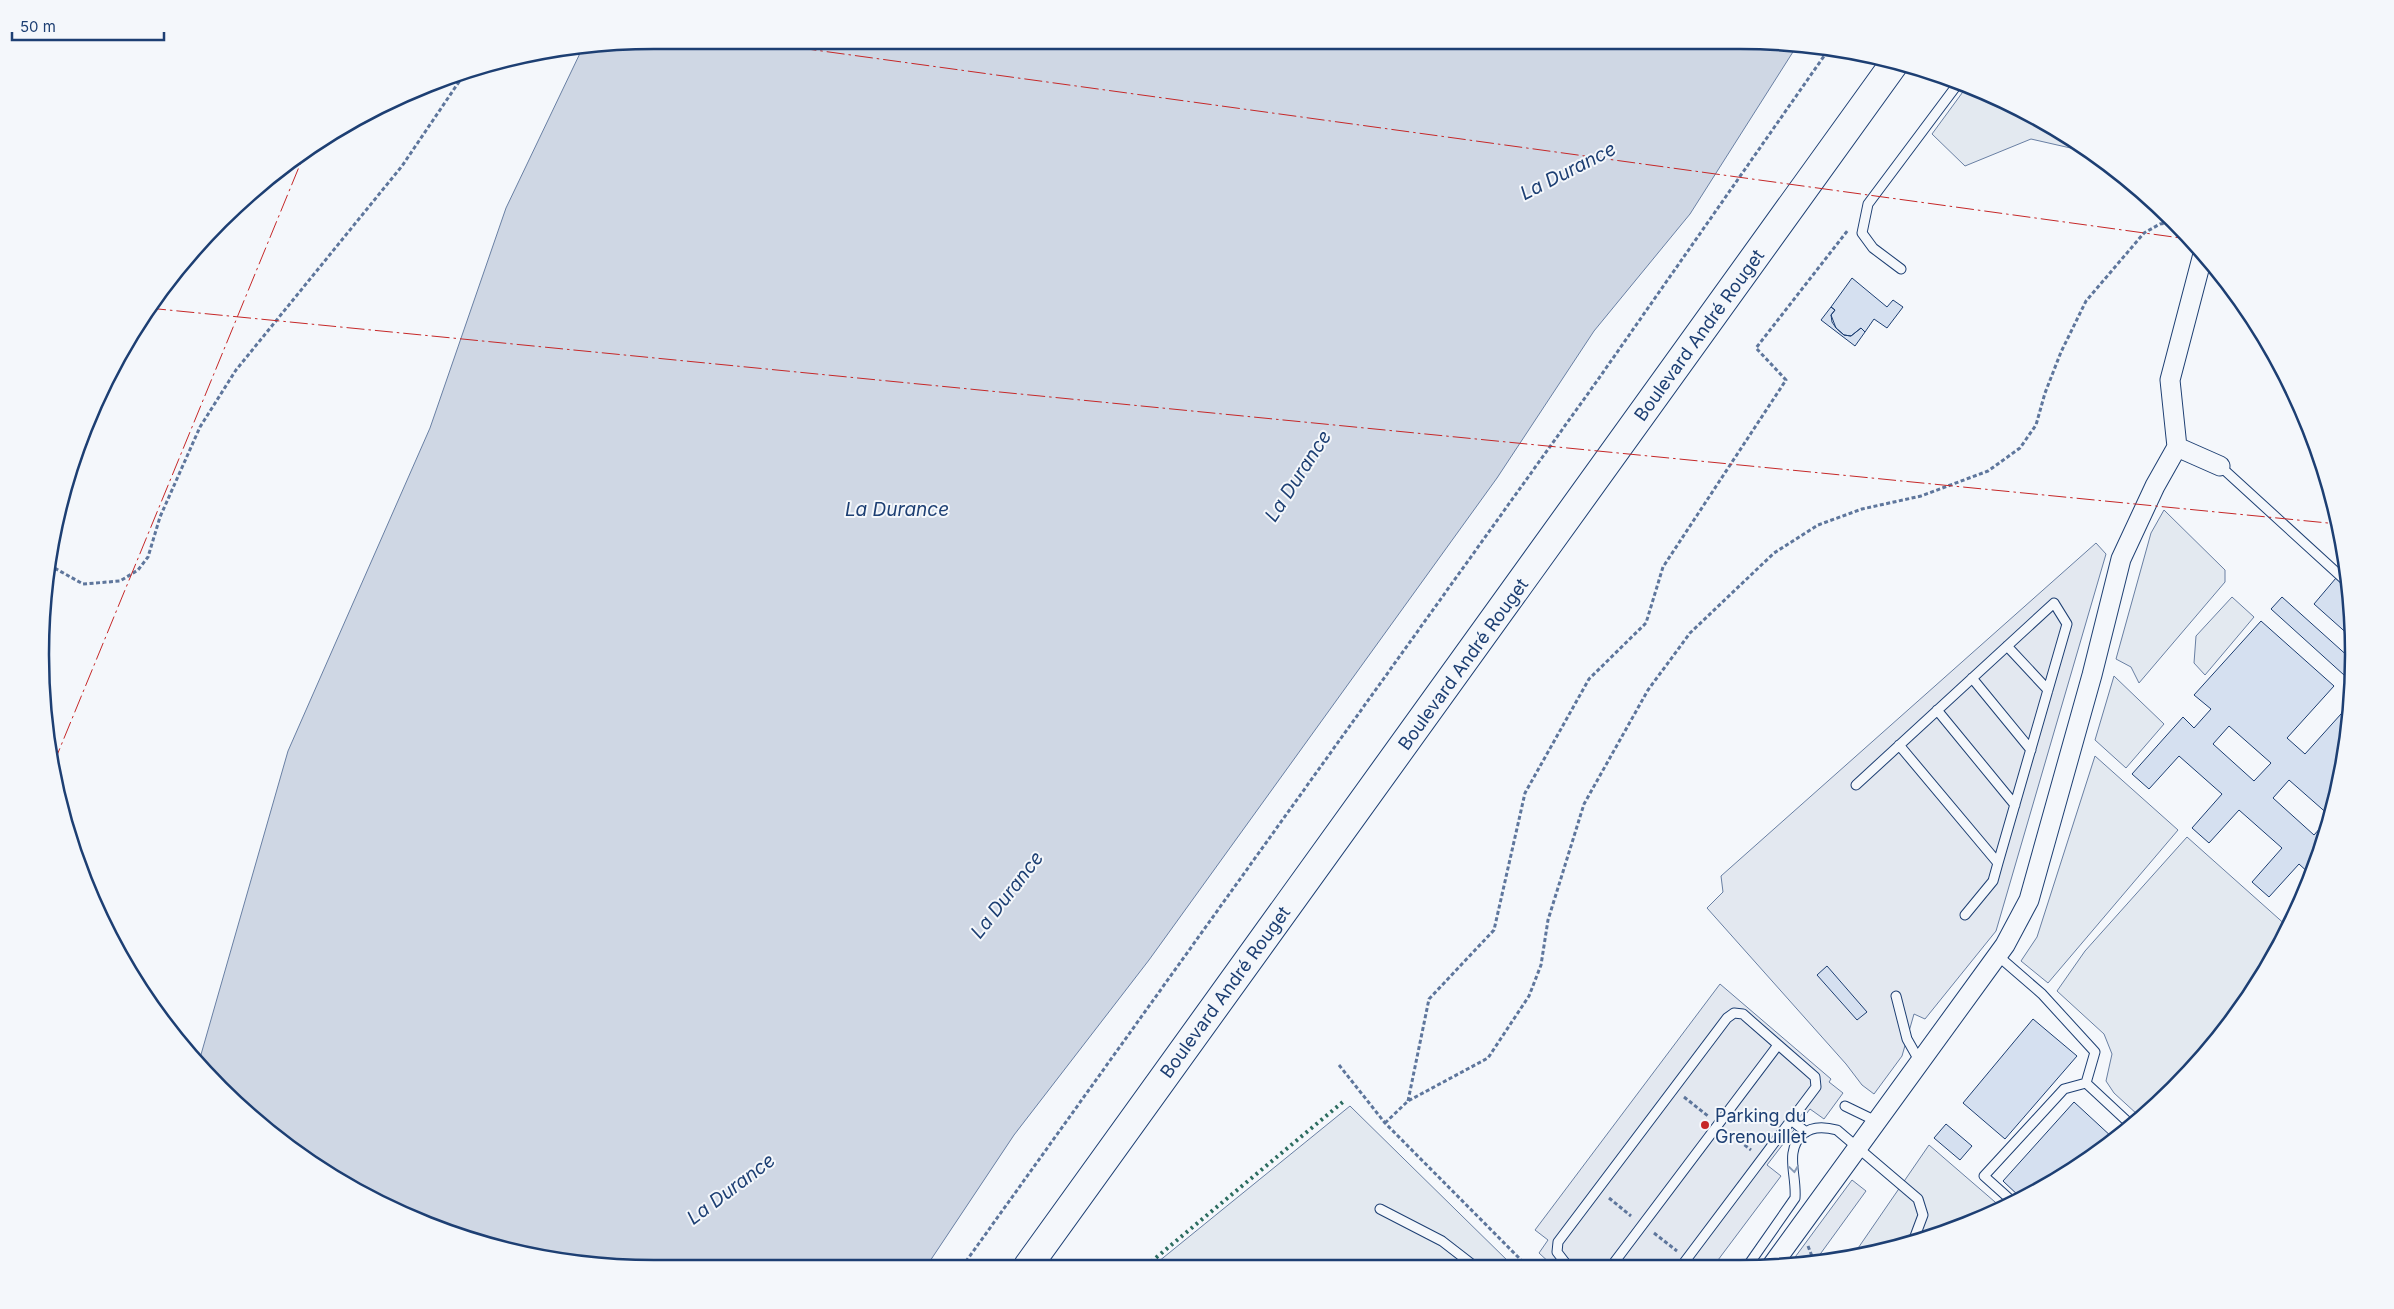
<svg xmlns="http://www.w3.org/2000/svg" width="2394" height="1309" font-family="Inter,sans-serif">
	<rect width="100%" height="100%" fill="#f4f7fb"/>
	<path fill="#e3e9f0" stroke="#687fa3" d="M1965 89 2046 122 2088 152 2031 139 1965 166 1932 134Z
		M2164 510 2225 570V582L2139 683 2131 667 2116 659 2151 533Z
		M2232 597 2254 617 2205 675 2194 663 2196 636Z
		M2114 676 2164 724 2126 768 2095 740Z
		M2095 756 2178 830 2048 983 2021 961 2037 937Z
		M2187 837 2288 927 2272 962 2201 1060 2138 1115 2114 1093 2106 1081 2112 1054 2104 1034 2057 991 2085 951Z
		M1350 1106 1512 1265 1153 1266Z
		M1929 1145 2002 1208 1974 1222 1854 1254Z"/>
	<path fill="#e3e8f0" stroke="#687fa3" d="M2096 543 2106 554 1996 931 1925 1019 1914 1014 1902 1056 1874 1094 1862 1085 1846 1064 1707 908 1723 892 1721 876Z
		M1720 984 1831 1079 1829 1082 1843 1093 1824 1119 1810 1109 1767 1165 1781 1176 1715 1264 1552 1265 1539 1253 1548 1240 1535 1230Z
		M1852 1180 1866 1191 1813 1264H1790Z"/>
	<path fill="#cfd7e4" stroke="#687fa3" d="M655 40 1779 41 1798 44 1690 214 1594 331 1497 478 1149 960 1014 1135 926 1267 615 1268 495 1248 347 1187 280 1142 198 1065 288 751 430 428 506 208 583 47Z"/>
	<path fill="#d5e0f0" stroke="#1d3f73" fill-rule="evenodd" d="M1852 278 1887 307 1893 300 1903 307 1887 328 1874 319 1865 332 1861 328 1851 336 1844 335 1836 328 1831 315 1835 310 1831 307Z
		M1831 307 1835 310 1831 315 1832 322 1836 328 1844 335 1851 336 1861 328 1865 332 1855 346 1821 320Z
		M2336 578 2348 588 2353 614 2351 637 2314 604Z
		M2282 597 2351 659V668L2344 675 2271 609Z
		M2261 621 2334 686 2287 738 2305 754 2350 704 2349 734 2330 816 2289 780 2273 798 2314 835 2329 818 2321 852 2311 875 2299 864 2269 897 2252 882 2282 848 2239 810 2209 843 2192 828 2222 794 2179 756 2149 789 2132 774 2183 717 2194 728 2211 709 2194 695ZM2229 726 2271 763 2254 781 2213 744Z
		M1827 966 1867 1012 1857 1020 1817 975Z
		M2033 1019 2077 1056 2005 1139 1963 1103Z
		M2074 1102 2113 1138 2081 1165 2021 1198 2003 1181Z
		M1946 1124 1972 1146 1960 1160 1934 1138Z"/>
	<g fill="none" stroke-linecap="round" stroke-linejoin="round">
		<g stroke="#1d3f73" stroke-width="11">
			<path id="lane" d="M1901 269 1873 248 1862 233 1868 204 1957 85
				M2220 466 2347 582
				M2007 646 2048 690
				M1972 678 2031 750
				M1937 710 2015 805
				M1899 745 1998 863
				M1856 785 2054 603 2067 624 1998 863 1993 881 1965 915
				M1997 955 2042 994 2095 1052 2086 1083 2129 1123
				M1896 996 1907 1039 1920 1062
				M1845 1106 1876 1121
				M1791 1120 1806 1132
				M2013 1202 1984 1176 2064 1089 2086 1083
				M1380 1209 1442 1241 1473 1265
				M1613 1264 1778 1045
				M1749 1264 1795 1198C1797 1175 1784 1151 1803 1134 1813 1125 1826 1127 1837 1130L1918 1199 1923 1215 1914 1239
				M1567 1265 1557 1252 1558 1242 1727 1018 1734 1013 1743 1014 1815 1077 1816 1087 1683 1264"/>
		</g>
		<g stroke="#1d3f73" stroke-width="21">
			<path id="street" d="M2203 254 2170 380 2177 447 2220 466
				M1773 1264 2005 945 2029 900 2092 675 2121 559 2155 486 2177 447"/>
		</g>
		<g stroke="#1d3f73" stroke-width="30">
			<path id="primary" d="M1028 1266 1896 61"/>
		</g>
		<path stroke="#5e769c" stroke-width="3" stroke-dasharray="4 2.5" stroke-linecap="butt" d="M49 565 83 584 120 581 138 570 148 557 160 517 200 427 236 370 402 166 467 70
			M1339 1065 1385 1123 1526 1265
			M1684 1097 1708 1116
			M1408 1101 1429 999 1494 930 1525 793 1589 679 1646 623 1663 567 1786 380 1756 348 1848 230
			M1385 1123 1408 1101 1488 1058 1529 996 1541 965 1548 920 1584 804 1648 690 1690 633 1774 553 1818 525 1862 509 1921 496 1988 471 2020 448 2036 425 2045 393 2061 352 2086 301 2144 233 2160 224 2173 222
			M1729 1133 1751 1150
			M1609 1198 1631 1216
			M1654 1233 1677 1251
			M1808 1246 1815 1264
			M962 1267 1597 381 1829 49"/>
		<use href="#lane" stroke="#f4f7fb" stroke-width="9"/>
		<use href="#street" stroke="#f4f7fb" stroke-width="19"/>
		<use href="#primary" stroke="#f4f7fb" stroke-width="28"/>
		<path stroke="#2c6c60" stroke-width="4" stroke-dasharray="2.5 4" stroke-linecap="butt" d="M1146 1266 1344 1101"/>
		<path stroke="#c62828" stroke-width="1" stroke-dasharray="18 4 2.5 4" stroke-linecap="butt" d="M742 40 2188 239
			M148 308 2338 524
			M53 765 306 150"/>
	</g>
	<defs><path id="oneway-chevron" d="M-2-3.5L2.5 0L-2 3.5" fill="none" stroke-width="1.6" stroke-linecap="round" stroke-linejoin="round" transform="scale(1.25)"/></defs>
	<use stroke="#889bb7" href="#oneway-chevron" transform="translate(1794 1169) rotate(82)"/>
	<circle fill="#c62828" stroke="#f4f7fb" stroke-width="2" cx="1705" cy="1125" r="5"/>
	<g text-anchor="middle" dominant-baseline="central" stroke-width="4" stroke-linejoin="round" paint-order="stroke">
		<g font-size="18" fill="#1d3f73" stroke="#f4f7fb">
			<text transform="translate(1699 335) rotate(-54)">Boulevard André Rouget</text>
			<text transform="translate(1463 664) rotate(-54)">Boulevard André Rouget</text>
			<text transform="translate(1225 992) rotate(-54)">Boulevard André Rouget</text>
		</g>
		<g font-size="18" fill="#1d3f73" stroke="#f4f7fb" text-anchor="start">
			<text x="1715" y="1115">Parking du<tspan x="1715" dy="21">Grenouillet</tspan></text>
		</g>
		<g font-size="19" font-style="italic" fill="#1d3f73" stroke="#f4f7fb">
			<text transform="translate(1568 171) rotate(-27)">La Durance</text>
			<text transform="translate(1298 476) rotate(-57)">La Durance</text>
			<text x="897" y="509">La Durance</text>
			<text transform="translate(1007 895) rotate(-52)">La Durance</text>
			<text transform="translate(731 1189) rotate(-37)">La Durance</text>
		</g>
	</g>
	<path d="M0 0H2394V1309H0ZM654 49H1740A605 605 0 0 1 2345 654V655A605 605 0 0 1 1740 1260H654A605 605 0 0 1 49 655V654A605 605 0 0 1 654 49Z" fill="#f4f7fb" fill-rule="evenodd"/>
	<path fill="none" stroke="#1d3f73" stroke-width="2.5" d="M654 49H1740A605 605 0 0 1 2345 654V655A605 605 0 0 1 1740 1260H654A605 605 0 0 1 49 655V654A605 605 0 0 1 654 49Z"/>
	<path d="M12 32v8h152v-8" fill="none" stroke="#1d3f73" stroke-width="2.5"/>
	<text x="20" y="32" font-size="15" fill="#1d3f73" stroke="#f4f7fb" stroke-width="4" paint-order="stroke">50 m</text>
</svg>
